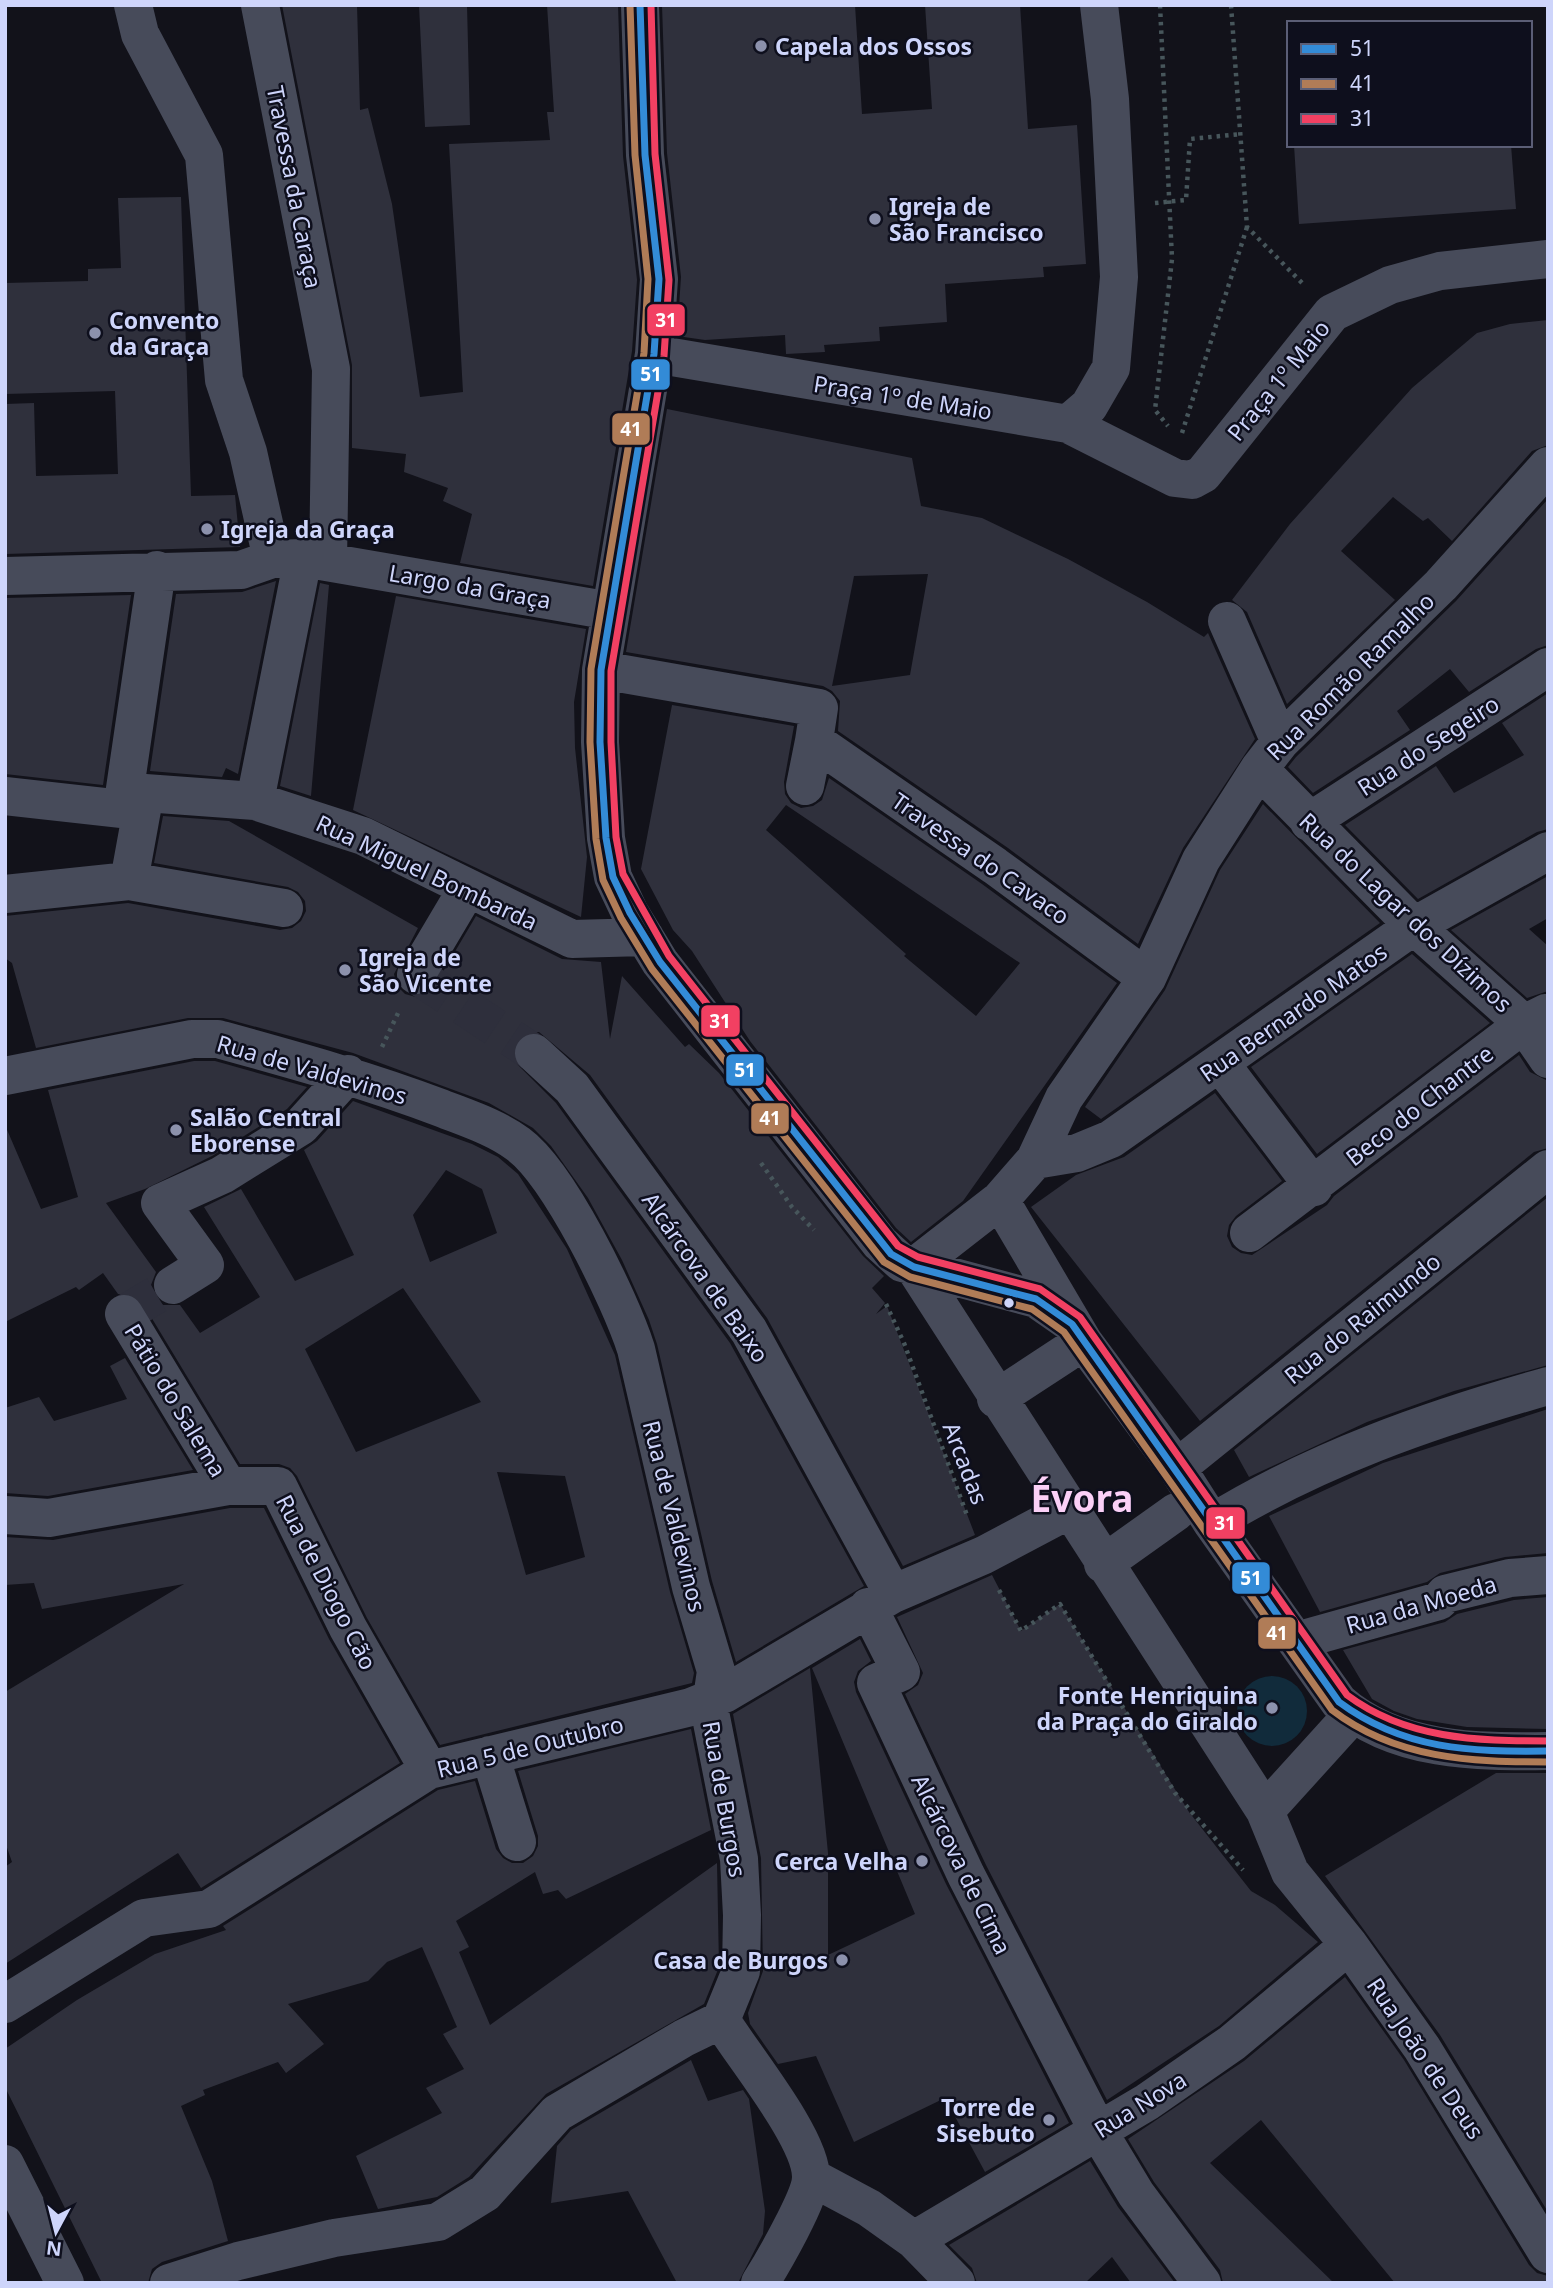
<svg xmlns="http://www.w3.org/2000/svg" width="1553" height="2288" font-family="'Noto Sans',sans-serif">
	<rect width="100%" height="100%" fill="#12121a"/>
	<path fill="#112b3b" d="M1237 1711a35 35 0 1 1 70 0a35 35 0 1 1-70 0Z"/>
	<path fill="#2f303c" fill-rule="evenodd" d="M282 5H357L360 110 368 108 392 204 420 397 463 392 449 144 550 140 547 112H554L547 5H618L623 156 637 280 632 351 593 586 460 563 472 514 443 501 448 488 404 472 406 454 352 448V365Z
		M419 5H467L470 125 425 127Z
		M662 5H855L862 114 932 109 925 5H1020L1028 129 1077 125 1086 264 1043 267 1044 277 945 284 947 322 879 327 880 341 824 345 825 352 786 354 785 335 705 340 677 336 681 277 667 153Z
		M1294 145H1511L1516 209 1299 224Z
		M181 197 191 496 235 495 240 547 5 554V404L34 403 36 476 118 474 115 391 5 394V283L88 281V269L121 268 118 198Z
		M1548 320V445L1532 451 1452 541 1428 518 1423 521 1393 497 1341 551 1395 600 1287 704 1247 612 1232 600 1290 524 1412 388 1477 333 1510 324Z
		M667 409 912 458 921 506 982 518 1068 559 1147 602 1204 637 1208 633 1255 739 1183 848 1138 944 1008 848 838 731 840 701 832 691 823 686 626 652ZM928 574 910 675 832 686 854 576Z
		M1548 499V645L1536 649 1469 692 1450 669 1397 711 1410 730 1313 793 1288 767 1296 757 1456 601Z
		M276 581 238 774 226 768 222 777 150 771 176 594 242 592Z
		M320 583 329 585 311 796 280 786Z
		M131 595 103 785 5 774V598Z
		M396 596 586 629 574 702 575 748 587 857 581 917 353 810Z
		M1548 693V829L1537 832 1418 899 1345 825 1436 766 1454 793 1524 755 1502 723Z
		M672 705 794 726 784 782 785 794 791 803 801 808 813 806 822 800 829 778 982 884 1117 983 963 1201 911 1242 896 1228 750 1041 692 951 673 930 641 869ZM786 805 1020 963 976 1016 904 956 906 954 766 830Z
		M1263 804 1380 923 1101 1119 1085 1107 1165 990 1220 870Z
		M163 816 229 821 418 928 394 974 397 986 405 994 416 997 427 994 434 987 476 916 562 959 601 962 610 1039 622 976 685 1047 689 1044 719 1073 863 1256 884 1276 872 1288 885 1303 876 1314 887 1306 975 1535 903 1566 767 1318 590 1075 539 1032H528L518 1038 513 1048V1060L556 1103 730 1343 864 1586 736 1662 712 1581 657 1344 649 1320 622 1260 588 1198 551 1146 533 1128 489 1103 353 1053 223 1018H188L36 1048 12 963 5 958V916L128 903 280 930 292 928 301 921 306 911 305 901 298 892 288 887 154 863Z
		M1548 876V918L1529 929 1548 946V991L1527 998 1451 930Z
		M1412 954 1490 1023 1317 1154 1251 1067Z
		M1519 1055 1530 1072 1548 1081V1148L1534 1152 1200 1421 1031 1207 1076 1175 1124 1157 1215 1093 1282 1181 1236 1216 1229 1225 1227 1236 1232 1247 1241 1253 1252 1255 1327 1205 1334 1196Z
		M194 1061H215L307 1087 287 1109 212 1156 145 1189 106 1203 156 1272 151 1285 155 1297 163 1305H180L200 1333 260 1297 204 1207 241 1189 295 1281 354 1255 304 1150 317 1141 353 1101 472 1144 498 1157 518 1174 567 1249 615 1355 670 1592 694 1673 692 1683 440 1745 367 1618 297 1476 290 1468 279 1464H240L142 1302 134 1295 118 1294 103 1273 79 1290 76 1287 5 1322V1125L41 1209 78 1197 48 1090ZM446 1170 482 1189 497 1233 430 1262 413 1215ZM403 1288 481 1402 356 1452 305 1349ZM497 1472 565 1476 585 1557 526 1575Z
		M1548 1197V1365L1454 1391 1367 1422 1249 1477 1234 1450Z
		M125 1358 193 1470 48 1496 5 1493V1408L39 1397 54 1421 127 1399 110 1366Z
		M1548 1409V1553L1505 1557 1440 1573 1427 1582 1320 1612 1269 1516 1383 1463Z
		M230 1508H264L329 1639 400 1763 201 1888 178 1853 5 1964V1867L12 1862 5 1842V1692L184 1584 42 1609 34 1583 5 1585V1537L53 1540Z
		M992 1575 1021 1631 1060 1604 1189 1812 1251 1891 1275 1905 1318 1942 1219 2026 1107 2100 986 1865 905 1694 918 1685 923 1673 897 1617Z
		M1548 1597V1729L1467 1727 1417 1719 1394 1711 1372 1699 1343 1650 1445 1622 1457 1614 1514 1600Z
		M860 1639 871 1661 858 1671 854 1682 856 1692 946 1884 1069 2123 985 2172 945 2098 854 2142 816 2056 778 2064 750 2024 748 2013 763 1971 761 1858 733 1714 810 1668 828 1853V1955L915 1914 812 1668Z
		M691 1729 711 1830 566 1899 558 1890 543 1894 535 1872 456 1921 469 1947 459 1952 490 2025 717 1863 719 1967 704 2004 546 2094 469 2177 437 2197 378 2209 356 2156 442 2113 426 2088 464 2069 443 2034 457 2027 422 1947 387 1962 368 1981 288 2004 324 2044 286 2073 278 2062 203 2090 205 2095 181 2106 212 2181 228 2241 162 2262 152 2269 148 2283H102L5 2087V2049L77 2000 155 1954 226 1930 223 1926 438 1790 475 1781 496 1849 503 1858 512 1863H523L533 1856 538 1846V1836L518 1771Z
		M1496 1773H1548V2212L1440 2035 1325 1876Z
		M1345 1977 1404 2060 1529 2265 1537 2273 1548 2276V2283H1395L1261 2120 1210 2163 1334 2283H1223L1220 2270 1154 2182 1128 2139 1244 2061Z
		M691 2060 708 2101 743 2090 749 2099 765 2211 763 2234 738 2283H677L628 2191 551 2203 557 2146 571 2130Z
		M1090 2161 1118 2207 1175 2283H1131L1112 2257 1085 2283H977L972 2268 949 2245Z"/>
	<g fill="none" stroke-linecap="round" stroke-linejoin="round">
		<path stroke="#2e2f3c" stroke-width="38" stroke-dasharray="38 19" stroke-linecap="butt" d="M416 975 534 1053
			M124 1314 173 1285"/>
		<path stroke="#47565b" stroke-width="4.5" stroke-dasharray="3.5 5" stroke-linecap="butt" d="M1160 5 1172 259 1155 410 1168 426
			M1231 5 1247 227 1304 285
			M1155 203 1186 200 1190 139 1241 134
			M1182 433 1247 227
			M382 1047 399 1011
			M761 1163 792 1207 814 1230
			M886 1304 904 1343 968 1518
			M999 1590 1021 1631 1060 1604 1175 1793 1243 1870"/>
		<path stroke="#474b5a" stroke-width="38" d="M133 5 140 34 204 155 224 380 248 452 272 559
			M260 5 331 369 328 562
			M640 5 645 155 659 279 654 354 601 670 600 742 606 838 613 877 630 913 660 962 880 1243 902 1263 1036 1299 1072 1324
			M654 354 1068 424 1175 478 1192 480 1203 474 1332 313 1390 285 1440 271 1548 259
			M1068 424 1089 406 1111 368 1119 277 1110 99 1099 5
			M1548 466 1441 585 1280 742 1259 769 1201 860 1147 978 1064 1098 1035 1160 1000 1200 914 1267 1265 1811 1290 1872 1349 1945 1422 2048 1548 2254
			M5 576 241 570 272 559 303 558 611 611
			M1227 621 1280 742
			M601 670 819 708 814 741 995 866 1147 978
			M1259 769 1414 926 1524 1024 1548 1059
			M805 786 814 741
			M5 796 122 809 145 793 255 801 363 836 572 939 645 937
			M255 801 303 558
			M122 809 157 570
			M1309 822 1548 667
			M129 881 284 908
			M5 894 129 881 145 793
			M416 975 467 889
			M534 1053 572 1088 749 1331 893 1594
			M1220 1063 1314 1187
			M5 1076 192 1039H218C294 1060 367 1080 441 1108 466 1118 495 1127 518 1144 559 1174 620 1299 636 1349L691 1587 716 1671 710 1712 739 1859 742 1915 741 1971 721 2020
			M1035 1160 1077 1153 1111 1139 1414 926 1548 851
			M1000 1200 1083 1341 1177 1468 1212 1523 1339 1702C1395 1752 1477 1752 1548 1751
			M1249 1233 1524 1024 1546 1013
			M173 1285 205 1265 160 1203 222 1175 301 1126 348 1074
			M124 1314 228 1486
			M996 1399 1066 1353
			M1177 1468 1548 1169
			M5 1515 49 1518 228 1486H278L348 1628 429 1770
			M1212 1523C1316 1459 1431 1419 1548 1386
			M1103 1564 1176 1512
			M868 1607 901 1672 876 1683 966 1875 1098 2131 1136 2194 1202 2283
			M1296 1641 1439 1601 1445 1594 1510 1578 1548 1575
			M490 1755 517 1842
			M1265 1811 1343 1725
			M5 2004 144 1918 209 1909 429 1770 691 1707 726 1693 893 1594 984 1555 1069 1510
			M721 2020C743 2056 811 2138 811 2177 811 2197 772 2264 760 2283
			M5 2164 65 2283
			M811 2177 869 2208 914 2240 956 2283
			M914 2240 1147 2102 1232 2043 1349 1945
			M169 2283 238 2261 334 2238 438 2222 485 2193 557 2113 684 2038 721 2020"/>
		<g stroke="#0e0f1d" stroke-width="12">
			<path id="bus-1" d="M640 5 645 155 659 279 654 354 601 670 600 742 606 838 613 877 630 913 660 962 891 1254 914 1267 1036 1299 1072 1324 1339 1702C1404 1750 1470 1752 1548 1751"/>
		</g>
		<g stroke="#0e0f1d" stroke-width="12">
			<path id="bus-2" d="M630 5 635 155 648 279 644 353 591 669 590 742 596 839 603 880 621 918 652 969 884 1262 910 1277 1032 1309 1064 1332 1332 1710C1396 1759 1470 1762 1548 1762"/>
		</g>
		<g stroke="#0e0f1d" stroke-width="12">
			<path id="bus-3" d="M651 5 655 154 669 280 664 356 611 671V742L616 837 623 874 669 956 898 1246 918 1257 1040 1289 1080 1317 1347 1695C1406 1739 1476 1741 1548 1741"/>
		</g>
		<use href="#bus-1" stroke="#338bd7" stroke-width="7"/>
		<use href="#bus-2" stroke="#b07c57" stroke-width="7"/>
		<use href="#bus-3" stroke="#f24062" stroke-width="7"/>
	</g>
	<g fill="#8c91ac" stroke="#0e0f1d" stroke-width="2.5">
		<circle cx="761" cy="46" r="7"/>
		<circle cx="875" cy="219" r="7"/>
		<circle cx="95" cy="333" r="7"/>
		<circle cx="207" cy="529" r="7"/>
		<circle cx="345" cy="970" r="7"/>
		<circle cx="176" cy="1130" r="7"/>
		<circle cx="1272" cy="1708" r="7"/>
		<circle cx="922" cy="1861" r="7"/>
		<circle cx="842" cy="1960" r="7"/>
		<circle cx="1049" cy="2120" r="7"/>
	</g>
	<circle fill="#ced5fb" stroke="#0e0f1d" stroke-width="2.5" cx="1009" cy="1303" r="6"/>
	<g text-anchor="middle" dominant-baseline="central" stroke-width="5" stroke-linejoin="round" paint-order="stroke">
		<g font-size="23" font-weight="bold" fill="#ced5fb" stroke="#0e0f1d" text-anchor="start">
			<text x="775" y="46">Capela dos Ossos</text>
			<text x="889" y="206">Igreja de<tspan x="889" dy="26">São Francisco</tspan></text>
			<text x="109" y="320">Convento<tspan x="109" dy="26">da Graça</tspan></text>
			<text x="221" y="529">Igreja da Graça</text>
			<text x="359" y="957">Igreja de<tspan x="359" dy="26">São Vicente</tspan></text>
			<text x="190" y="1117">Salão Central<tspan x="190" dy="26">Eborense</tspan></text>
			<text x="1258" y="1695" text-anchor="end">Fonte Henriquina<tspan x="1258" dy="26">da Praça do Giraldo</tspan></text>
			<text x="908" y="1861" text-anchor="end">Cerca Velha</text>
			<text x="828" y="1960" text-anchor="end">Casa de Burgos</text>
			<text x="1035" y="2107" text-anchor="end">Torre de<tspan x="1035" dy="26">Sisebuto</tspan></text>
		</g>
		<g font-size="23" fill="#ced5fb" stroke="#0e0f1d">
			<text transform="translate(295 187) rotate(79)">Travessa da Caraça</text>
			<text transform="translate(1278 380) rotate(-51)">Praça 1º Maio</text>
			<text transform="translate(903 397) rotate(9)">Praça 1º de Maio</text>
			<text transform="translate(470 586) rotate(10)">Largo da Graça</text>
			<text transform="translate(1350 676) rotate(-45)">Rua Romão Ramalho</text>
			<text transform="translate(1428 745) rotate(-33)">Rua do Segeiro</text>
			<text transform="translate(981 858) rotate(35)">Travessa do Cavaco</text>
			<text transform="translate(427 872) rotate(25)">Rua Miguel Bombarda</text>
			<text transform="translate(1406 912) rotate(43)">Rua do Lagar dos Dízimos</text>
			<text transform="translate(1293 1012) rotate(-35)">Rua Bernardo Matos</text>
			<text transform="translate(312 1069) rotate(16)">Rua de Valdevinos</text>
			<text transform="translate(1419 1105) rotate(-38)">Beco do Chantre</text>
			<text transform="translate(706 1277) rotate(55)">Alcárcova de Baixo</text>
			<text transform="translate(1362 1318) rotate(-39)">Rua do Raimundo</text>
			<text transform="translate(176 1400) rotate(59)">Pátio do Salema</text>
			<text transform="translate(966 1463) rotate(69)">Arcadas</text>
			<text transform="translate(675 1516) rotate(76)">Rua de Valdevinos</text>
			<text transform="translate(327 1582) rotate(63)">Rua de Diogo Cão</text>
			<text transform="translate(1421 1604) rotate(-16)">Rua da Moeda</text>
			<text transform="translate(530 1746) rotate(-14)">Rua 5 de Outubro</text>
			<text transform="translate(725 1799) rotate(80)">Rua de Burgos</text>
			<text transform="translate(962 1864) rotate(64)">Alcárcova de Cima</text>
			<text transform="translate(1426 2058) rotate(56)">Rua João de Deus</text>
			<text transform="translate(1140 2104) rotate(-32)">Rua Nova</text>
		</g>
		<g font-size="37" font-weight="bold" fill="#fbd0f7" stroke="#0e0f1d">
			<text x="1082" y="1497">Évora</text>
		</g>
	</g>
	<g stroke="#0e0f1d" stroke-width="2.5">
		<rect x="646" y="303" width="40" height="34" rx="7" fill="#f24062"/>
		<rect x="630" y="358" width="41" height="33" rx="7" fill="#338bd7"/>
		<rect x="611" y="412" width="40" height="34" rx="7" fill="#b07c57"/>
		<rect x="700" y="1004" width="41" height="34" rx="7" fill="#f24062"/>
		<rect x="725" y="1053" width="40" height="34" rx="7" fill="#338bd7"/>
		<rect x="750" y="1102" width="40" height="33" rx="7" fill="#b07c57"/>
		<rect x="1205" y="1506" width="41" height="34" rx="7" fill="#f24062"/>
		<rect x="1231" y="1561" width="40" height="34" rx="7" fill="#338bd7"/>
		<rect x="1257" y="1616" width="40" height="34" rx="7" fill="#b07c57"/>
	</g>
	<g font-size="19" text-anchor="middle" font-weight="bold" fill="#fff">
		<text x="666" y="327">31</text>
		<text x="651" y="381">51</text>
		<text x="631" y="436">41</text>
		<text x="720" y="1028">31</text>
		<text x="745" y="1077">51</text>
		<text x="770" y="1125">41</text>
		<text x="1225" y="1530">31</text>
		<text x="1251" y="1585">51</text>
		<text x="1277" y="1640">41</text>
	</g>
	<rect width="1553" height="2288" fill="none" stroke="#ced5fb" stroke-width="14"/>
	<rect x="1287" y="21" width="245" height="126" fill="#0e0f1d" stroke="#5b5e76" stroke-width="2"/>
	<rect x="1301" y="44" width="35" height="10" fill="#338bd7" stroke="#5b5e76" stroke-width="2"/>
	<text x="1350" y="56" font-size="21" fill="#ced5fb">51</text>
	<rect x="1301" y="79" width="35" height="10" fill="#b07c57" stroke="#5b5e76" stroke-width="2"/>
	<text x="1350" y="91" font-size="21" fill="#ced5fb">41</text>
	<rect x="1301" y="114" width="35" height="10" fill="#f24062" stroke="#5b5e76" stroke-width="2"/>
	<text x="1350" y="126" font-size="21" fill="#ced5fb">31</text>
	<g transform="translate(56 2232) rotate(187)" stroke="#0e0f1d" stroke-width="5" paint-order="stroke">
	<path d="M0-5L12 26L0 18L-12 26Z" fill="#ced5fb"/>
	<text y="-10" font-size="19" font-weight="bold" text-anchor="middle" fill="#ced5fb">N</text>
	</g>
</svg>
